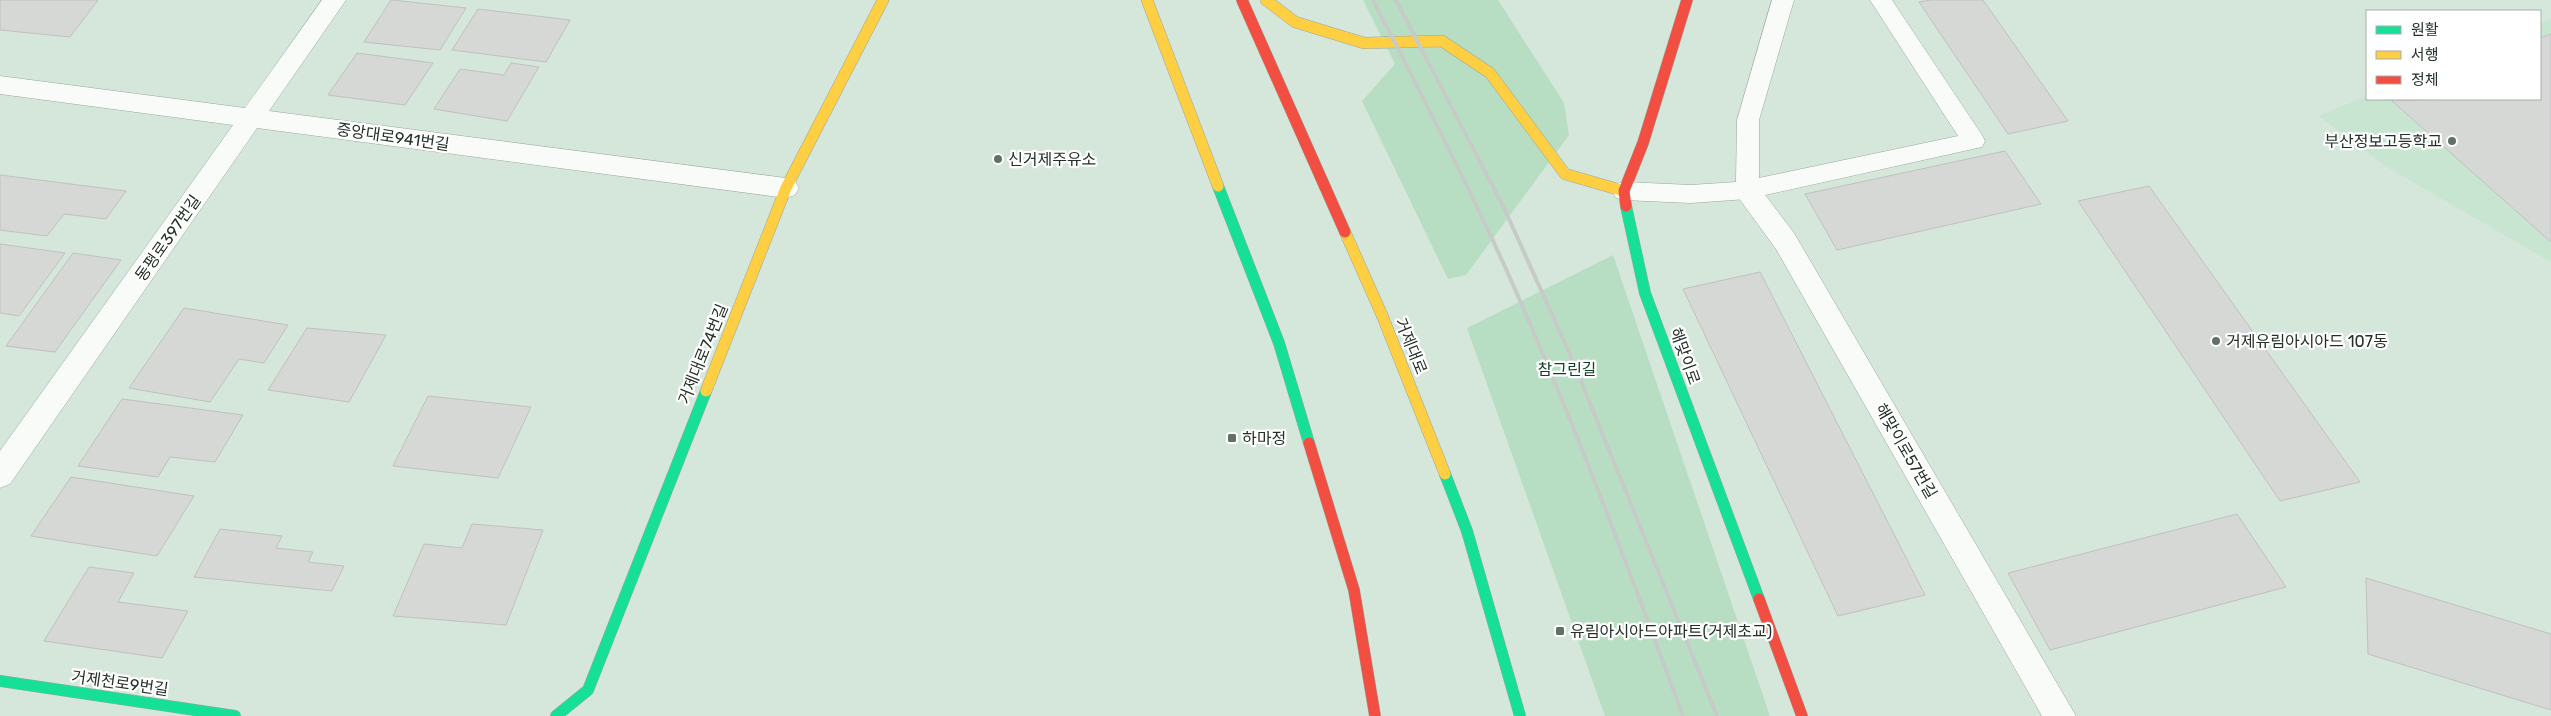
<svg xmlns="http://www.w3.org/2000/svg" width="2551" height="716" font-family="Rubik,'Noto Sans KR',sans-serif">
	<rect width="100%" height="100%" fill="#d5e6da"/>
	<path fill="#c7e5d0" d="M2551 19V262L2387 167 2319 116 2367 96V99H2540V24Z"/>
	<path fill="#b7dec3" d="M1363 0H1498L1564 103 1569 135 1466 275 1448 279 1362 101 1395 64Z
		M1613 255 1770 716H1605L1467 328Z"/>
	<path fill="#d6d8d6" stroke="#c0c1c0" d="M0 0H98L70 37 0 30Z
		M391 0H392L466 8 440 50 364 42Z
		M1931 0H1983L2068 121 2008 134 1919 2Z
		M478 9 570 20 546 62 452 50Z
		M2551 34V242L2391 100 2540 99V38Z
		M357 53 433 63 405 105 328 95Z
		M511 63 539 67 507 121 434 109 460 69 504 75Z
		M2005 151 2041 204 1837 250 1805 194Z
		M0 175 126 191 106 219 64 214 47 236 0 230Z
		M2149 186 2360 482 2280 501 2078 201Z
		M0 244 65 253 19 316 0 313Z
		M73 253 121 260 55 352 6 346Z
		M1760 272 1925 595 1838 616 1683 289Z
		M184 308 288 325 264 363 239 359 210 402 129 388Z
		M307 328 386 335 349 402 268 390Z
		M428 396 531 407 498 478 393 466Z
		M122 399 243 415 215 462 170 457 158 477 78 466Z
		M71 477 194 496 157 556 31 536Z
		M2237 514 2286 587 2050 650 2008 573Z
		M472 524 543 530 506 625 393 616 424 544 462 548Z
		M220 529 282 536 276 548 313 552 308 562 344 566 332 591 194 577Z
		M89 567 134 573 118 602 188 611 162 658 44 641Z
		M2366 578 2551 634V710L2368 654Z"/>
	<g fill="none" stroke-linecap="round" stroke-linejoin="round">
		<g stroke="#9aa89e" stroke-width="1">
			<path id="lane" d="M1772 0H1794L1759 120V178L1958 136 1870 0H1892L1982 135 1985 141 1982 147 1747 199 1691 203 1624 200 1616 198 1612 191 1616 184 1624 182 1691 185 1736 182 1737 120Z"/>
		</g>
		<g stroke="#9aa89e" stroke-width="1">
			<path id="street" d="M322 0H346L269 111 786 178 795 181 799 188 795 195 786 198 257 128 10 484 0 488V451L233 125 0 94V76L245 108Z
				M1747 180 1756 183 1794 233 2076 716H2042L1776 249 1738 197 1734 190 1738 183Z"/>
		</g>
		<g stroke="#9aa89e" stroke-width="12">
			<path id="fast" d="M1218 186 1279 343 1309 443
				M1626 206 1645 293 1759 599
				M1445 474 1467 531 1520 716
				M0 681 235 716
				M556 716 588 690 706 391"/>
		</g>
		<g stroke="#9aa89e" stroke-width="12">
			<path id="slow" d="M1147 0 1218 186
				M1266 0 1295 22 1364 43 1442 41 1490 73 1565 174 1624 191
				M1345 232 1382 315 1445 474
				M706 391 786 188 883 0"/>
		</g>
		<g stroke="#9aa89e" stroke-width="12">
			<path id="jam" d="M1242 0 1345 232
				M1626 206 1624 191 1643 143 1687 0
				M1309 443 1354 590 1375 716
				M1759 599 1802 716"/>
		</g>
		<use href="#lane" fill="#f9fbf9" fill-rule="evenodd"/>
		<use href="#street" fill="#f9fbf9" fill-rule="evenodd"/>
		<use href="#fast" stroke="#16e098" stroke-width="11"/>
		<use href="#slow" stroke="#ffcf43" stroke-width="11"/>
		<use href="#jam" stroke="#f24e42" stroke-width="11"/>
		<path stroke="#c7cbc7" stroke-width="4" d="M1373 0C1420 92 1468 184 1510 278 1574 422 1629 569 1683 716
			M1396 0 1505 210 1572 359 1717 716"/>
	</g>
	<g fill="#627066" stroke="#fff" stroke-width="2">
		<circle cx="2452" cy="141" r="5"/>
		<circle cx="998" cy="159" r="5"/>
		<circle cx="2216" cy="341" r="5"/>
		<rect x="1227" y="433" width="10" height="10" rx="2.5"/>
		<rect x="1555" y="626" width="10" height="10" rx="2.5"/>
	</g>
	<g text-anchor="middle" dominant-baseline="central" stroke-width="4.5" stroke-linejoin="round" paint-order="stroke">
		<g font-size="16" fill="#243128" stroke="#fff">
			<text transform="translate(393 137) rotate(8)">중앙대로941번길</text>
			<text transform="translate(168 238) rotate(-55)">동평로397번길</text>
			<text transform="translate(1411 346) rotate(68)">거제대로</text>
			<text transform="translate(703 354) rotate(-68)">거제대로74번길</text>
			<text transform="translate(1685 356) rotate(70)">해맞이로</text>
			<text transform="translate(1906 451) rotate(60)">해맞이로57번길</text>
			<text transform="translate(120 683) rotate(8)">거제천로9번길</text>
		</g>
		<g font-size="16" fill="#243128" stroke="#fff" text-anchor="start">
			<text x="2442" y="141" text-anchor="end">부산정보고등학교</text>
			<text x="1008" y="159">신거제주유소</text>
			<text x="2226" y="341">거제유림아시아드 107동</text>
			<text x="1242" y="438">하마정</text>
			<text x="1570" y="631">유림아시아드아파트(거제초교)</text>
		</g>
		<g font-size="16" fill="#0e4326" stroke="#fff">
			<text x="1567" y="369">참그린길</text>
		</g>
	</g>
	<rect x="2366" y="10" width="175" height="90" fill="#ffffff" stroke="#a7ada9"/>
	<rect x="2376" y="26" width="25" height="8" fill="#16e098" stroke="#a7ada9"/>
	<text x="2411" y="35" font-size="15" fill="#243128">원활</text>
	<rect x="2376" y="51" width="25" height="8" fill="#ffcf43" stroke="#a7ada9"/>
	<text x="2411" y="60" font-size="15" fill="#243128">서행</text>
	<rect x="2376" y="76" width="25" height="8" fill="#f24e42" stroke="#a7ada9"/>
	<text x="2411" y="85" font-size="15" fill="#243128">정체</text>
</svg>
